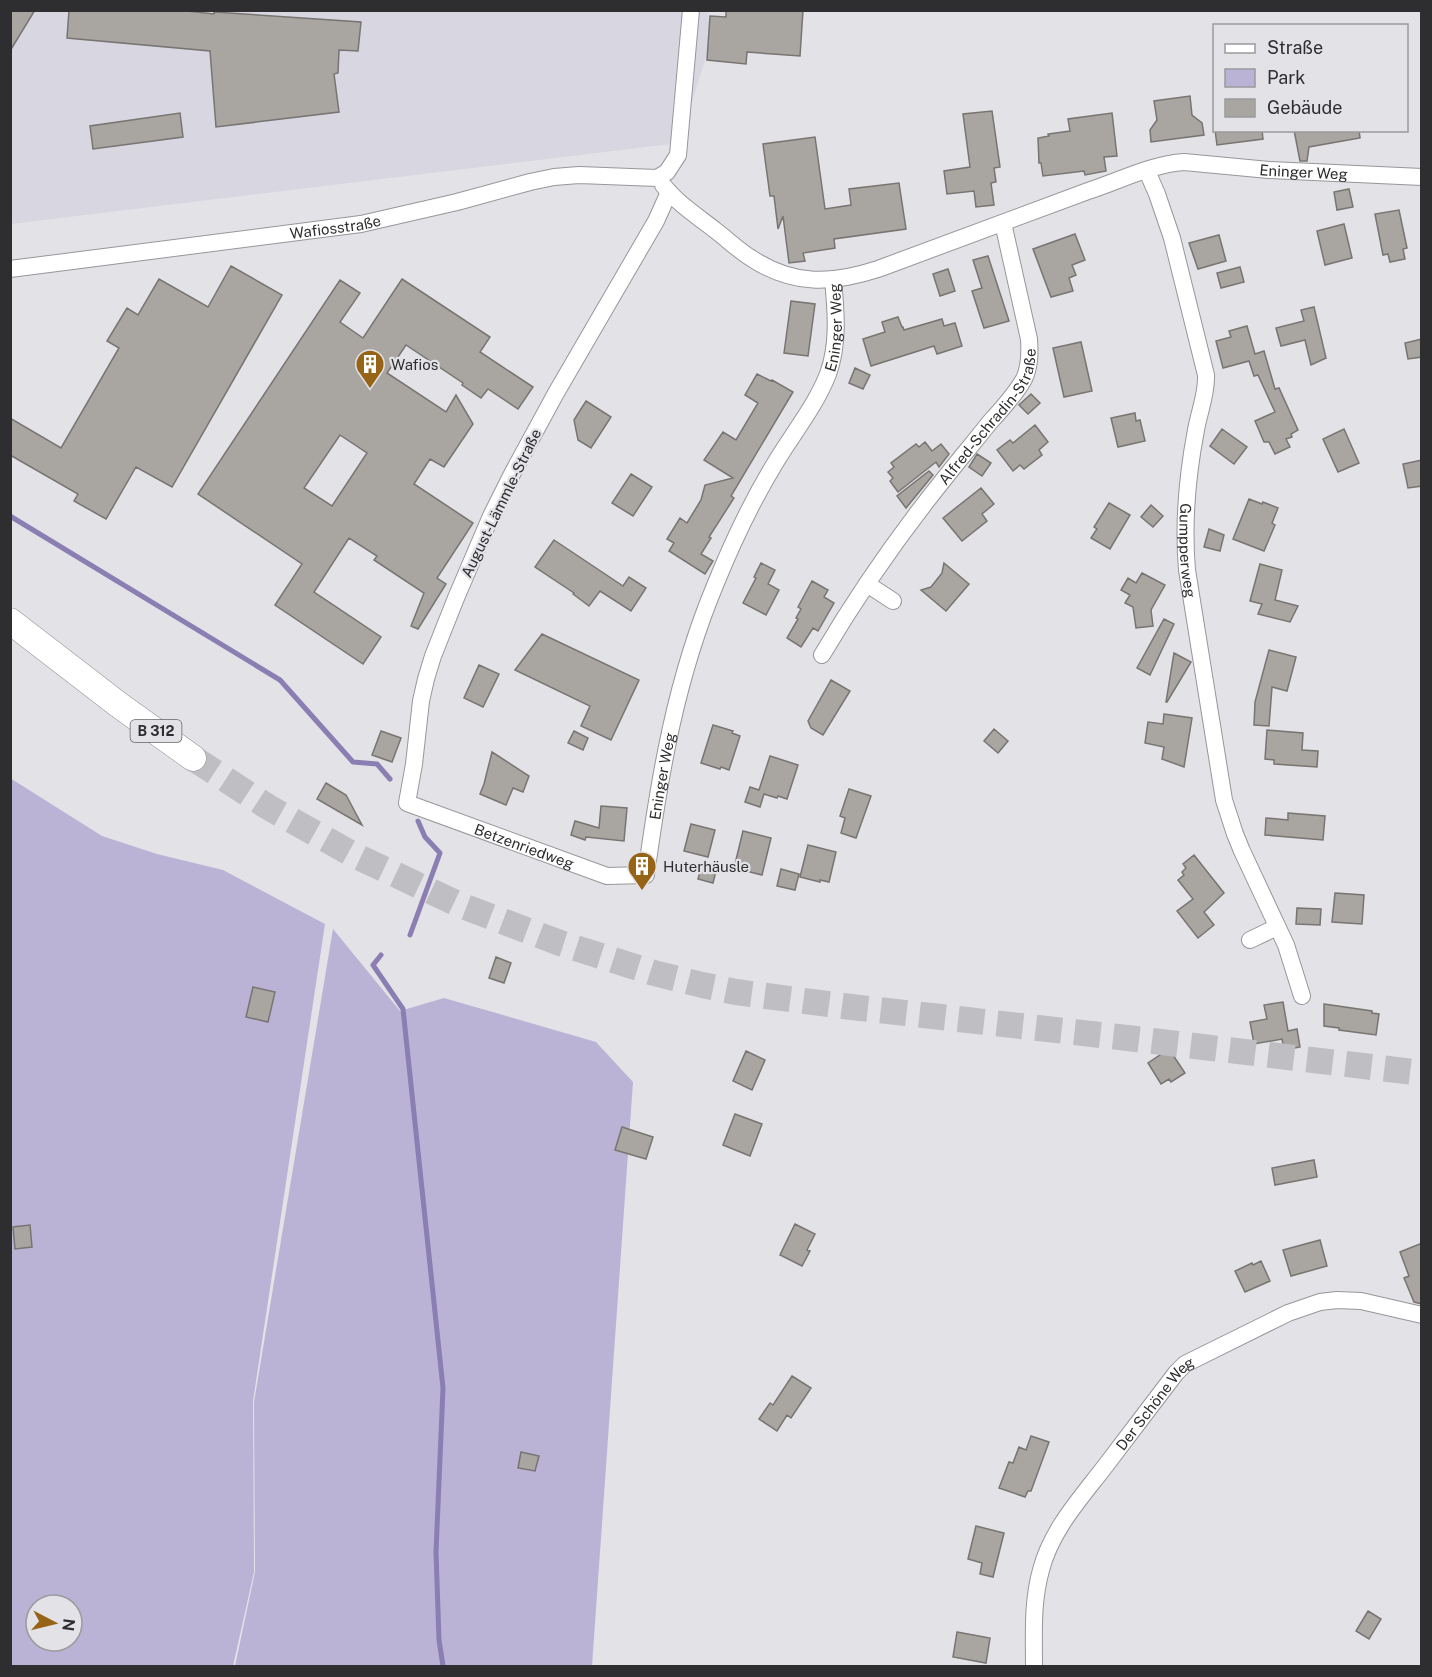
<svg xmlns="http://www.w3.org/2000/svg" width="1432" height="1677" font-family="'Public Sans',sans-serif">
	<rect width="100%" height="100%" fill="#e3e2e7"/>
	<path fill="#d8d6e1" d="M708 10 711 41 679 143 11 224 10 11Z"/>
	<path fill="#bab3d6" fill-rule="evenodd" d="M10 778 102 836 157 854 223 870 325 924 253 1401 254 1572 233 1666H11ZM36 1605H72V1641H36Z
		M333 929 400 1011 444 998 596 1042 633 1082 592 1666H235L255 1572 254 1402Z"/>
	<g fill="none" stroke-linecap="round" stroke-linejoin="round">
		<path stroke="#8a7eb2" stroke-width="5" d="M10 516 280 680 353 762 377 764 390 779
			M410 935 440 853 425 837 418 821
			M381 955 373 965 403 1009 443 1388 436 1552 439 1640 443 1666"/>
	</g>
	<path fill="#a9a6a2" stroke="#777471" stroke-width="1.5" fill-rule="evenodd" d="M10 10H35L10 51Z
		M69 10H178L214 14V12L361 22 358 51 339 50 338 73 334 74 339 112 216 127 210 51 67 38Z
		M726 10H803L800 56 747 52 746 64 707 60 710 16 726 17Z
		M1190 96 1192 115 1202 123 1204 135 1151 142 1150 130 1157 120 1154 101Z
		M992 111 1000 167 994 168 996 182 991 183 994 205 976 207 974 191 947 194 944 171 970 167 963 114Z
		M180 113 183 137 93 149 90 126Z
		M1112 113 1117 156 1104 157 1106 171 1085 175 1084 171 1043 176 1041 163H1039L1038 138 1049 136 1048 134 1070 131 1068 119Z
		M1215 130H1262L1263 139 1217 145Z
		M1294 130H1359L1360 138 1309 147 1307 161H1300Z
		M815 137 825 209 851 205 849 189 899 183 906 229 834 239 835 248 803 253 805 261 789 263 783 216 778 229 774 196H770L763 144Z
		M1349 189 1353 207 1337 210 1334 192Z
		M1399 210 1407 248 1403 249 1405 259 1390 262 1388 254 1383 255 1375 214Z
		M1344 224 1352 258 1325 265 1317 231Z
		M1075 234 1085 260 1072 265 1076 275 1069 278 1073 291 1051 297 1033 249Z
		M1219 235 1226 261 1198 269 1189 243Z
		M988 256 1009 321 984 328 972 291 982 288 973 260Z
		M231 266 282 295 172 487 136 467 106 519 74 501 78 494 10 455V418L61 448 119 348 107 341 127 308 138 315 159 279 208 307Z
		M1240 267 1244 282 1221 288 1217 273Z
		M948 269 955 291 940 296 933 274Z
		M402 279 490 337 480 352 533 387 518 409 488 389 481 398 462 385 463 383 406 345 387 373 446 412 456 395 473 424 444 467 430 459 414 484 473 523 437 578 446 584 418 629 411 626 424 593 374 560 377 556 349 538 314 592 381 637 363 664 275 605 302 564 198 494 340 280 360 293 340 322 363 338ZM340 435 367 453 332 506 304 488Z
		M791 301 815 304 808 356 784 353Z
		M1314 307 1326 358 1311 365 1305 340 1281 346 1276 328 1304 321 1301 310Z
		M898 317 902 327H903L904 330 942 319 944 326 955 323 962 346 937 354 934 346 871 366 863 339 885 332 882 322Z
		M1247 326 1255 354 1264 351 1275 389 1279 388 1298 430 1291 434 1292 437 1286 439 1290 447 1275 454 1269 442H1264L1255 421 1275 412 1258 375 1254 376 1249 361 1223 368 1216 341 1231 337 1229 331Z
		M1422 339V357L1408 359 1405 343Z
		M1081 342 1092 391 1064 397 1053 348Z
		M855 368 870 375 863 389 849 383Z
		M757 374 771 381 772 380 793 392 731 496 734 498 709 537 711 538 701 554 713 561 705 574 669 551 674 543 667 539 680 518 687 523 701 500 705 485 733 478 704 460 723 432 736 440 758 403 745 395Z
		M1031 394 1040 403 1028 414 1019 405Z
		M586 401 611 417 591 448 578 440 574 420Z
		M1135 413 1136 421 1140 420 1145 441 1118 447 1111 418Z
		M1035 425 1048 442 1039 450 1042 455 1024 469 1020 465 1013 471 997 450 1010 440 1013 443Z
		M1222 429 1247 447 1234 464 1210 446Z
		M1344 429 1359 463 1338 472 1323 439Z
		M925 442 932 451 941 444 949 454 939 467 936 462 898 492 890 481 893 478 888 472 894 467 891 463 916 444 919 447Z
		M977 454 991 463 982 476 969 467Z
		M1422 460V486L1408 488 1403 464Z
		M929 471 933 475 906 508 897 496Z
		M631 474 652 487 633 516 612 503Z
		M981 488 994 504 982 514 987 521 962 541 943 518Z
		M1249 499 1262 504 1263 502 1278 508 1272 523 1275 525 1264 551 1233 539Z
		M1109 503 1130 515 1110 549 1091 538 1097 529 1094 527Z
		M1151 505 1163 516 1153 527 1141 517Z
		M1209 529 1224 535 1220 551 1204 547Z
		M554 540 623 586 629 577 646 588 631 611 600 591 589 606 573 594 574 593 535 567Z
		M761 563 775 570 768 584 779 590 766 615 743 603 756 578 754 577Z
		M944 563 969 584 946 611 921 590 931 587 942 573Z
		M1260 564 1282 570 1275 600 1298 606 1290 622 1258 614 1262 604 1250 601Z
		M1142 573 1165 585 1151 610 1153 626 1136 628 1133 607 1125 603 1130 595 1121 590 1128 578 1136 583Z
		M812 581 828 590 824 597 834 603 818 631 813 628 801 647 787 638 798 619 796 618 801 609 798 607Z
		M1164 619 1174 624 1150 675 1137 668Z
		M542 634 639 680 611 740 581 726 590 706 515 670Z
		M1269 650 1296 657 1287 691 1272 687 1269 726 1254 725 1255 702Z
		M1174 653 1191 662 1167 702H1166Z
		M479 665 499 674 483 707 464 698Z
		M831 680 850 691 823 735 811 728 808 721Z
		M1164 714 1192 718 1184 767 1162 759 1164 747 1145 743 1148 722 1163 724Z
		M713 725 733 731 732 733 740 736 729 770 721 767 720 769 701 763Z
		M994 729 1008 741 998 753 984 741Z
		M1267 730 1303 733 1302 750 1318 751 1317 767 1274 764V760L1265 759Z
		M381 731 401 738 392 762 372 755Z
		M574 731 588 738 583 750 568 743Z
		M492 752 529 776 523 792 513 788 506 805 480 794 484 784Z
		M770 756 798 765 787 799 778 796 777 798 764 794 760 807 745 802 750 787 759 790Z
		M326 783 346 795 362 825 317 799Z
		M849 789 871 796 856 838 841 833 845 818 840 816Z
		M601 806 627 808 624 841 586 837 585 840 571 835 575 821 599 828Z
		M1288 813 1325 816 1323 840 1265 835 1266 818 1288 820Z
		M691 824 715 830 708 857 684 851Z
		M743 831 771 838 762 875 734 868Z
		M808 845 836 852 829 882 820 880V882L800 877Z
		M1194 855 1224 893 1204 912 1214 925 1198 938 1177 911 1193 899 1178 880 1184 875 1182 872 1186 868 1183 864Z
		M702 864 717 867 713 883 698 879Z
		M781 869 799 874 795 890 777 886Z
		M1335 893 1364 895 1362 924 1332 922Z
		M1297 908 1321 909 1320 925 1296 924Z
		M496 957 511 963 504 983 489 978Z
		M253 987 275 992 268 1022 246 1017Z
		M1283 1002 1288 1031 1297 1029 1300 1047 1284 1050 1282 1039 1254 1044 1250 1022 1267 1019 1264 1005Z
		M1324 1004 1372 1011V1013L1379 1014 1376 1035 1339 1030V1028L1324 1026Z
		M1169 1049 1185 1073 1171 1082 1169 1079 1161 1084 1148 1063Z
		M746 1051 765 1060 752 1090 733 1081Z
		M735 1114 762 1124 750 1156 723 1145Z
		M622 1127 653 1137 646 1159 615 1150Z
		M1314 1160 1317 1177 1275 1185 1272 1168Z
		M795 1224 815 1234 807 1250 810 1251 802 1266 780 1255Z
		M30 1225 32 1247 15 1249 13 1227Z
		M1320 1240 1327 1266 1291 1276 1283 1250Z
		M1422 1243V1304L1414 1302 1404 1278 1409 1276 1400 1252Z
		M1261 1261 1270 1281 1245 1292 1235 1271 1252 1263 1253 1265Z
		M792 1376 811 1388 791 1418 787 1415 777 1431 759 1419 770 1403 773 1405Z
		M1031 1436 1049 1442 1031 1491H1028L1025 1497 999 1488 1009 1462 1013 1463 1019 1447 1026 1450Z
		M521 1452 539 1456 535 1471 518 1468Z
		M976 1526 1004 1533 993 1577 980 1574 982 1563 968 1559Z
		M1368 1611 1381 1619 1369 1639 1356 1631Z
		M957 1632 990 1638 986 1663 953 1657Z"/>
	<g fill="none" stroke-linecap="round" stroke-linejoin="round">
		<path stroke="#bfbec2" stroke-width="26" stroke-dasharray="26 13" stroke-linecap="butt" d="M193 758 268 807 354 855 460 905 560 943 654 973 702 985 736 992 843 1006 1136 1039 1422 1073"/>
		<g stroke="#97969a" stroke-width="18">
			<g id="street">
				<path id="s1" d="M1147 171 1157 194 1172 238 1206 375C1207 394 1199 412 1196 430 1187 477 1183 523 1187 570L1224 800 1235 834 1242 851 1286 945 1302 996"/>
				<path id="s2" d="M663 185C677 203 697 216 715 230 727 239 738 250 751 258 793 286 832 284 878 269 948 243 1018 217 1088 191 1119 181 1152 164 1184 162L1269 170 1422 177"/>
				<path id="s3" d="M669 192 656 221 556 393 512 474 491 516 456 598 433 656 426 679 421 701 414 764 407 803 607 876 646 875C660 773 676 678 716 583 733 541 753 499 777 460 794 432 816 405 828 374 839 344 836 311 833 279"/>
				<path id="s4" d="M10 269 361 224 457 202 530 182 554 177 579 175 657 178 667 172 678 155 691 10"/>
				<path d="M867 584 893 601"/>
				<path id="s5" d="M822 655C858 594 899 535 944 479 959 460 975 441 990 422 1002 409 1015 395 1024 379 1030 366 1030 353 1029 339L1003 223"/>
				<path d="M1250 940 1277 927"/>
				<path id="s6" d="M1034 1666C1034 1634 1032 1602 1041 1570 1051 1531 1079 1500 1103 1469 1127 1437 1152 1405 1176 1373L1185 1364 1288 1313 1320 1302 1337 1300 1361 1301 1422 1315"/>
			</g>
		</g>
		<g stroke="#97969a" stroke-width="27">
			<path id="primary" d="M10 621 119 705 193 758"/>
		</g>
		<use href="#street" stroke="#fff" stroke-width="16"/>
		<use href="#primary" stroke="#fff" stroke-width="26"/>
	</g>
	<defs>
		<g id="building-pin" transform="scale(1.5)"><path d="M0 17L-7.5 6A9.5 9.5 0 1 1 7.5 6Z" fill="#966317" stroke="#e3e2e7"/><path d="M-4-6H4V6H1V3H-1V6H-4ZM-2.5-4.3h1.7v1.8h-1.7ZM.8-4.3h1.7v1.8H.8ZM-2.5-1h1.7V.8h-1.7ZM.8-1h1.7V.8H.8Z" fill="#fff"/></g>
	</defs>
	<g fill-rule="evenodd">
		<use href="#building-pin" x="370" y="364"/>
		<use href="#building-pin" x="642" y="866"/>
	</g>
	<g text-anchor="middle" dominant-baseline="central" stroke-width="4.5" stroke-linejoin="round" paint-order="stroke">
		<rect fill="#e3e2e7" stroke="#646366" stroke-width="1.5" x="130.5" y="720" width="51" height="22" rx="4.5"/>
		<g font-size="14" font-weight="bold" fill="#2e2d2f">
			<text x="156" y="731">B 312</text>
		</g>
		<g font-size="15" fill="#2e2d2f" stroke="#e3e2e7">
			<text stroke="none"><textPath href="#s2" startOffset="692">Eninger Weg</textPath></text>
			<text stroke="none"><textPath href="#s4" startOffset="328">Wafiosstraße</textPath></text>
			<text stroke="none"><textPath href="#s3" startOffset="1509">Eninger Weg</textPath></text>
			<text stroke="none"><textPath href="#s5" startOffset="292">Alfred-Schradin-Straße</textPath></text>
			<text transform="translate(501 503) rotate(-64)">August-Lämmle-Straße</text>
			<text stroke="none"><textPath href="#s1" startOffset="390">Gumpperweg</textPath></text>
			<text stroke="none"><textPath href="#s3" startOffset="1023">Eninger Weg</textPath></text>
			<text stroke="none"><textPath href="#s3" startOffset="796">Betzenriedweg</textPath></text>
			<text stroke="none"><textPath href="#s6" startOffset="300">Der Schöne Weg</textPath></text>
		</g>
		<g font-size="15" fill="#2e2d2f" stroke="#e3e2e7" text-anchor="start">
			<text x="391" y="364">Wafios</text>
			<text x="663" y="866">Huterhäusle</text>
		</g>
	</g>
	<rect width="1432" height="1677" fill="none" stroke="#2e2d2f" stroke-width="24"/>
	<rect x="1213" y="24" width="195" height="108" fill="#e3e2e7" stroke="#9b9a9d" stroke-width="1.5"/>
	<rect x="1225" y="44" width="30" height="9" fill="#ffffff" stroke="#9b9a9d" stroke-width="1.5"/>
	<text x="1267" y="54" font-size="18" fill="#2e2d2f">Straße</text>
	<rect x="1225" y="69" width="30" height="18" fill="#bab3d6" stroke="#9b9a9d" stroke-width="1.5"/>
	<text x="1267" y="84" font-size="18" fill="#2e2d2f">Park</text>
	<rect x="1225" y="99" width="30" height="18" fill="#a9a6a2" stroke="#9b9a9d" stroke-width="1.5"/>
	<text x="1267" y="114" font-size="18" fill="#2e2d2f">Gebäude</text>
	<g transform="translate(54 1623) rotate(97)"><circle r="28" fill="#e3e2e7" stroke="#9b9a9d" stroke-width="1.5"/>
	<path d="M0-4.5L10 22L0 15L-10 22Z" fill="#966317"/>
	<text y="-9" font-size="16" font-weight="bold" text-anchor="middle" fill="#2e2d2f">N</text>
	</g>
</svg>
